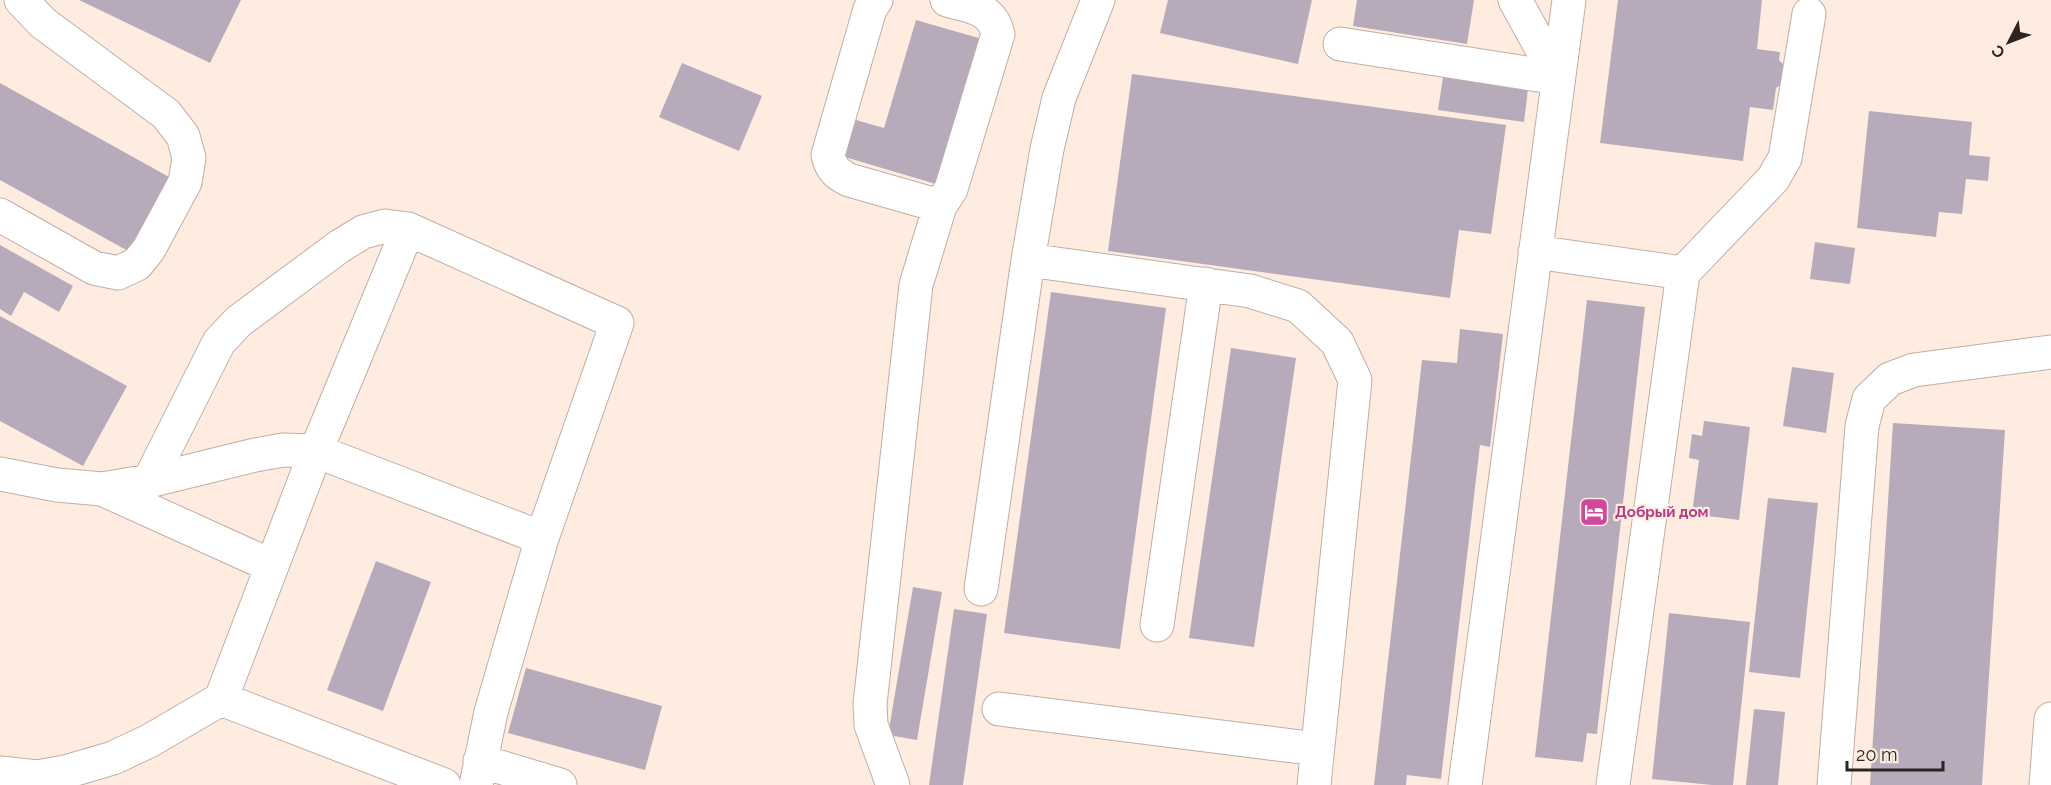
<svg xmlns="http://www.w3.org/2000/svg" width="2051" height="785" font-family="Raleway,sans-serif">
	<rect width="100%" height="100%" fill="#ffece1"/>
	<path fill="#b7abbb" d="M79 0H241L210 63Z
		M1168 0H1312L1298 64 1160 33Z
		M1357 0H1474L1467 44 1353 26Z
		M1618 0H1762L1757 49 1780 52 1779 60 1785 66 1782 84 1776 88 1773 110 1750 107 1743 161 1600 143Z
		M916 20 982 39 939 185 845 157 856 120 884 128Z
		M682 63 762 96 739 151 659 117Z
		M1132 74 1506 125 1491 234 1459 230 1450 298 1108 251Z
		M1443 77 1528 89 1524 122 1438 110Z
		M0 83 169 177 128 251 0 180Z
		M1869 111 1972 122 1969 155 1990 157 1988 181 1966 179 1962 214 1939 212 1936 237 1857 228Z
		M1815 242 1855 248 1850 284 1810 279Z
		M0 245 73 286 59 312 24 292 11 316 0 309Z
		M1051 292 1166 308 1120 649 1004 633Z
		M1587 300 1645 307 1597 734 1587 733 1583 762 1535 757Z
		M0 316 127 386 83 466 0 421Z
		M1460 329 1503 334 1490 447 1480 445 1441 779 1407 775 1406 785H1374L1422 360 1457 363Z
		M1231 348 1296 358 1254 647 1189 638Z
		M1792 367 1834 373 1826 433 1783 426Z
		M1704 421 1750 427 1739 520 1692 514 1699 460 1689 458 1692 434 1702 436Z
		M1893 423 2005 430 1982 785H1870Z
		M1768 498 1818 503 1800 678 1749 672Z
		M376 561 431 582 383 711 327 690Z
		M913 587 942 592 917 740 888 735Z
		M954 609 987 614 963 785H929Z
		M1669 613 1750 622 1733 785H1712L1652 779Z
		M526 668 662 706 645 770 508 733Z
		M1754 709 1785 712 1778 785H1746Z"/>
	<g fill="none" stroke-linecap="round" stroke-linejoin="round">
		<g stroke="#c0aea3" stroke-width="35">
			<path id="minor" d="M876 0 870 9 828 155C831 169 837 174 849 180L940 206
				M1515 0 1558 78
				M1340 44 1558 78
				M0 215 94 268 118 273 137 264 149 249 185 182 189 158 183 136 166 114 43 23 21 0
				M408 229 316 451 221 699 444 785
				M1535 252 1683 273 1613 785
				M1028 260 1250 291 1298 306 1337 342 1355 380 1314 785
				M1683 273 1773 179 1785 158 1809 14
				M0 474 57 485 102 489 149 481 255 455 283 450 316 451 542 538 491 712 476 785
				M149 481 219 342 239 321 340 246 363 232 385 226 408 229 617 323 542 538
				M102 489 272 566
				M981 589 1028 260 1047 149 1059 98 1098 0
				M1157 625 1206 284
				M999 709 1317 749
				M480 761 560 785
				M0 773 38 777 65 772 113 758 149 741 221 699
				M893 785 871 725 870 704 916 285 940 206 951 189 998 34C992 7 970 7 947 0
				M1465 785 1569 0
				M1834 785 1862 426 1869 399 1890 379 1914 370 2051 352
				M2046 785 2051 719"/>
		</g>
		<use href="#minor" stroke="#fff" stroke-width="33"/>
	</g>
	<defs>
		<g id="hotel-square" transform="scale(1.5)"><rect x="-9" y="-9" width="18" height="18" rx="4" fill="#d1479c" stroke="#ffece1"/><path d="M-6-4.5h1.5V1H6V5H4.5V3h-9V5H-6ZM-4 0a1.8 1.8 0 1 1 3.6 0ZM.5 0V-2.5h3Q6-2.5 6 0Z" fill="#fff"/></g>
	</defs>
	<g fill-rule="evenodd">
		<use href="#hotel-square" x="1594" y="512"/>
	</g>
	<g text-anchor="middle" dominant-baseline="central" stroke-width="4.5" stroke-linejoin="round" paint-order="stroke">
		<g font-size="15" font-weight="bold" fill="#b23c85" stroke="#ffece1" text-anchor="start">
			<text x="1615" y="512">Добрый дом</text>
		</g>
	</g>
	<g transform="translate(2009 42) rotate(228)" stroke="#ffece1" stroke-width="4.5" paint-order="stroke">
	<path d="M0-4.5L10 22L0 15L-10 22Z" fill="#2b2420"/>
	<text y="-9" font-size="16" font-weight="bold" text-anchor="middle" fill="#2b2420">С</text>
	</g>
	<path d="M1847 761v9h96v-9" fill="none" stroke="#2b2420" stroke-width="3"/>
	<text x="1856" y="761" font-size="18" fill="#2b2420" stroke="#ffece1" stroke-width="4.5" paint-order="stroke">20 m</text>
</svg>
